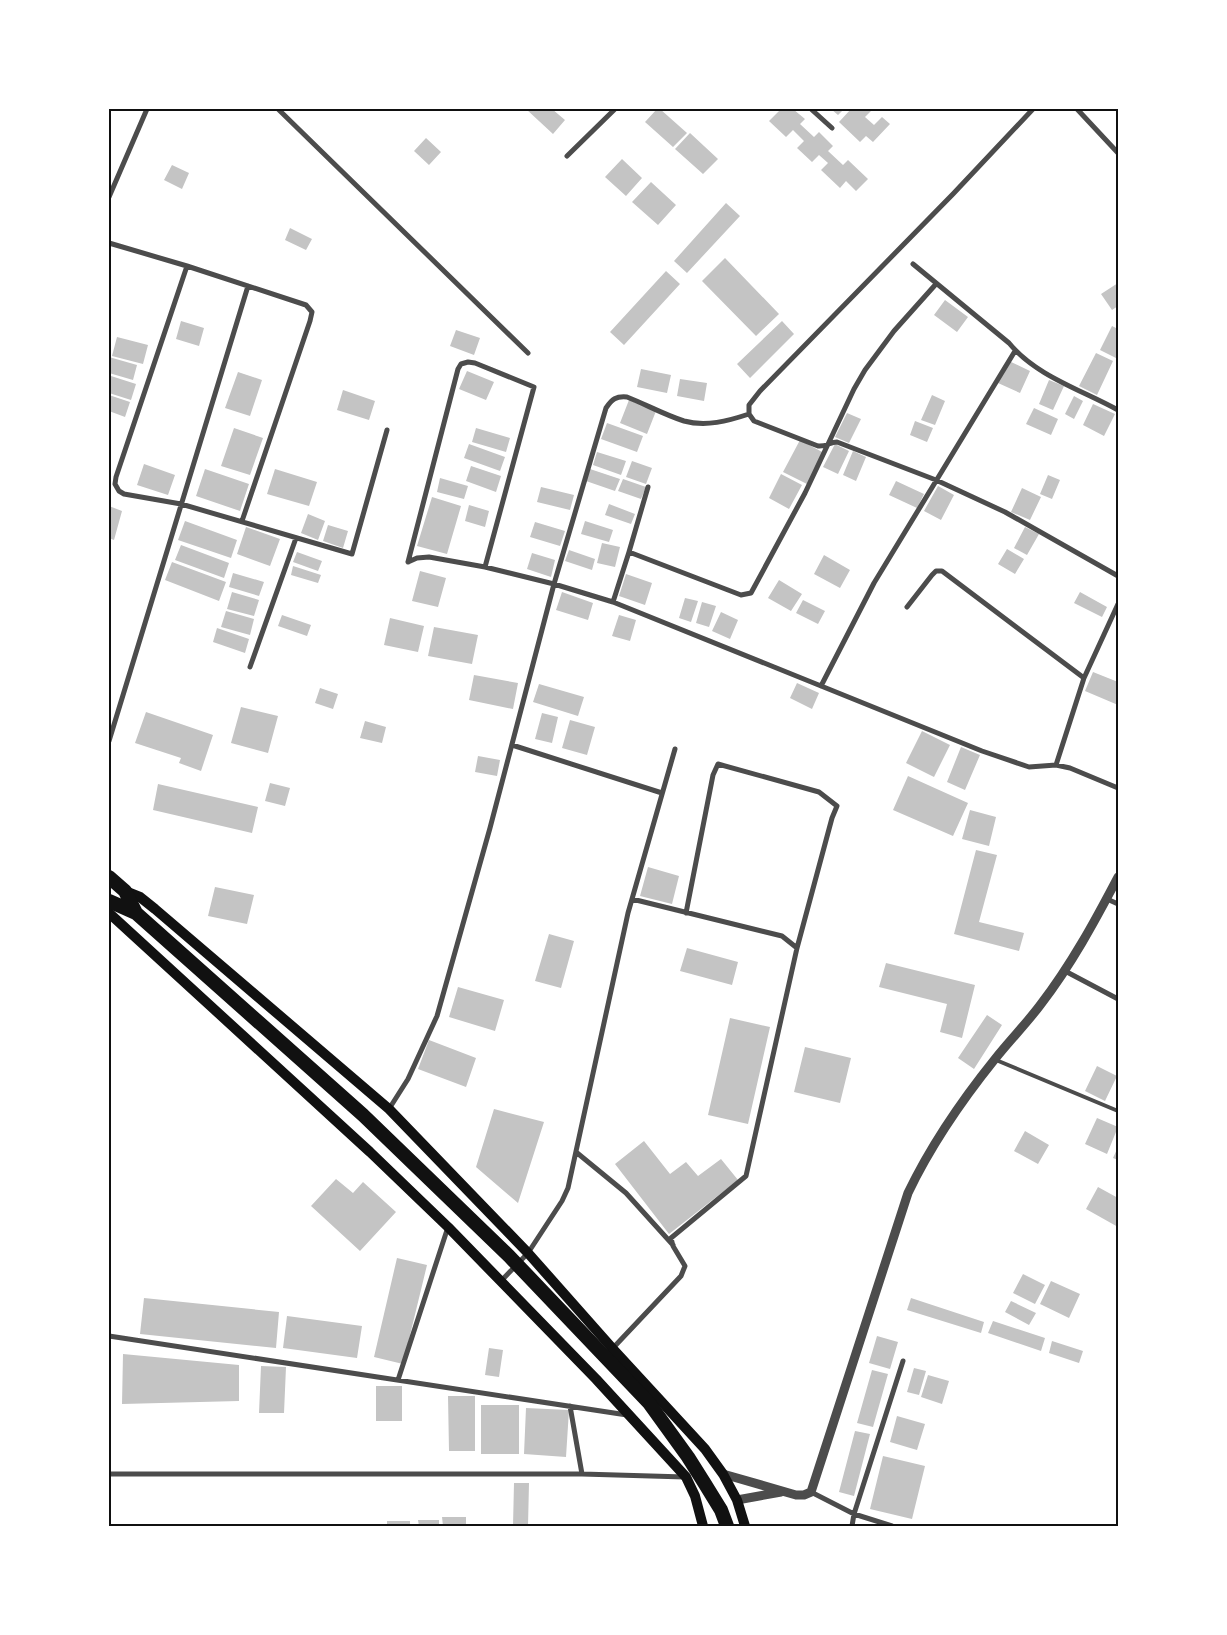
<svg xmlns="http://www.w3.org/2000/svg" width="1227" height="1635" font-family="Roboto,sans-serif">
	<rect width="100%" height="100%" fill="#fff"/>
	<path fill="#c4c4c4" d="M526 109H552L565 120 553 134Z
		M657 109H660L687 133 673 147 645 122Z
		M781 109H793L805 119 800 124 814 137 819 132 833 146 828 151 843 165 848 160 868 179 856 191 846 181 840 188 821 170 828 163 819 155 812 162 797 148 804 141 793 130 786 137 769 121Z
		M831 109H844L838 115Z
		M851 109H873L865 117 874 125 882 117 890 124 873 142 866 136 860 142 839 122Z
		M690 133 718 159 703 174 675 149Z
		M426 138 441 152 429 165 414 151Z
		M622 159 642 178 626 196 605 177Z
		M172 165 189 173 182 189 164 180Z
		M651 182 676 205 658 225 632 202Z
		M726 203 740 216 687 273 674 261Z
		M290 228 312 239 306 250 285 240Z
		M725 258 779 314 756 336 702 281Z
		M666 271 680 284 624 345 610 332Z
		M1118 283V306L1112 310 1101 294Z
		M945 300 968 317 957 332 934 315Z
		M181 321 204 328 199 346 176 339Z
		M782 321 794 334 750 378 737 364Z
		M1112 326 1118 329V359L1100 350Z
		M456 330 480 338 474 355 450 346Z
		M117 337 148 345 143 364 112 356Z
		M1096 353 1113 361 1097 395 1079 386Z
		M109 357 137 365 133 380 109 373Z
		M1009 361 1030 371 1020 393 998 383Z
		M641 369 671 375 667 393 637 387Z
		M467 371 494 382 486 400 459 389Z
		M238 372 262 380 250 416 225 408Z
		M111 376 136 384 131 400 109 393V385Z
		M680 379 707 383 704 401 677 396Z
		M1049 380 1064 386 1053 410 1039 404Z
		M343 390 375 401 369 420 337 410Z
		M109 395 130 402 125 417 109 411Z
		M932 395 945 401 935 425 921 420Z
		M1074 396 1083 401 1074 419 1065 414Z
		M629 400 656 411 647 434 620 423Z
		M1093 404 1115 414 1104 436 1083 425Z
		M1034 408 1058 419 1051 435 1026 424Z
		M847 413 861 419 849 443 835 437Z
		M915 421 933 428 927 442 910 435Z
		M607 423 643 436 637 452 601 439Z
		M234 428 263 438 250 475 221 466Z
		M476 428 510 438 506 452 472 442Z
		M800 440 824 453 807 484 783 472Z
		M469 444 505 457 500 471 464 458Z
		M835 444 849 451 838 474 823 467Z
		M853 451 866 457 856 481 843 475Z
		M597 452 626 461 621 475 593 465Z
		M632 461 652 468 646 484 626 477Z
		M144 464 175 475 168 495 137 485Z
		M471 466 501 476 496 492 466 481Z
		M205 469 249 484 240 511 196 496Z
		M275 469 317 482 309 506 267 494Z
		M590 469 620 479 615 491 586 481Z
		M781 474 802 485 789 509 769 498Z
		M1048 475 1060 480 1052 499 1040 494Z
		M440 478 468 486 464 499 437 492Z
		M623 479 646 487 641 499 618 491Z
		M896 481 924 494 917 508 889 495Z
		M938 486 954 495 941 520 924 511Z
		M541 487 574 495 570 510 537 502Z
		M1022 488 1041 497 1030 520 1011 512Z
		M432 497 461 506 447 554 417 546Z
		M609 504 635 514 631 524 605 515Z
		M469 505 489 511 485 527 465 521Z
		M109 506 122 511 114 540 109 538Z
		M308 514 325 521 318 540 301 533Z
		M185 521 237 540 231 558 178 540Z
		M585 521 613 530 609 542 581 534Z
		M535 522 565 531 560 546 530 537Z
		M328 525 348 531 343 548 323 541Z
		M246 527 280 539 270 566 237 554Z
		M1025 527 1039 534 1027 555 1014 548Z
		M602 543 620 547 615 567 597 563Z
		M181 545 229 563 224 578 175 560Z
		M1007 549 1024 559 1015 574 998 564Z
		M569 550 595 559 592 570 565 561Z
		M297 552 322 561 318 571 293 562Z
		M532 553 555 560 551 577 527 569Z
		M824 555 850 570 840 588 814 574Z
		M172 562 226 582 219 601 165 580Z
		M293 566 321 575 318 583 291 575Z
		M420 571 446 578 438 607 412 601Z
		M233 573 264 582 259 596 229 587Z
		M626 574 652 583 645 605 619 596Z
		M779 580 802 594 791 611 768 598Z
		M232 592 259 600 254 616 227 609Z
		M562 592 593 603 588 620 556 610Z
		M1080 592 1107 607 1102 617 1074 603Z
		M685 598 698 601 691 622 679 618Z
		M803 600 825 611 818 624 796 613Z
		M702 602 716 606 709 627 696 623Z
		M226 611 254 619 250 635 221 627Z
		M721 612 738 620 730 639 712 631Z
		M282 615 311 625 307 636 278 626Z
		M619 615 636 620 630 641 612 636Z
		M390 618 424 626 418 652 384 645Z
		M434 627 478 635 472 664 428 656Z
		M217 628 249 639 245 653 213 642Z
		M1093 672 1118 682V705L1085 691Z
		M474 675 518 683 513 709 469 700Z
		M797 683 819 693 812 709 790 698Z
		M539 684 584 697 578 716 533 702Z
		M320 688 338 694 333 709 315 703Z
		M241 707 278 716 268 753 231 743Z
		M146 712 213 735 201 771 179 763 181 758 135 743Z
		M542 713 558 717 552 743 535 739Z
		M570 720 595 727 587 755 562 748Z
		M365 721 386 727 382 743 360 738Z
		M922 731 950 745 934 777 906 763Z
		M961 747 980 755 965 790 947 782Z
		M478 756 500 760 497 776 475 772Z
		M908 776 968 803 953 836 893 810Z
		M270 783 290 788 285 806 265 801Z
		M158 784 258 807 252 833 153 810Z
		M970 810 996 817 989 846 962 839Z
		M976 850 997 855 979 922 1024 933 1019 951 954 934Z
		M648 867 679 876 672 904 640 896Z
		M215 887 254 895 247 924 208 916Z
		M549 934 574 941 561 988 535 981Z
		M687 948 738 962 732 985 680 971Z
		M886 963 975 985 962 1038 940 1032 947 1004 879 987Z
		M458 987 504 1000 495 1031 449 1017Z
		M987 1015 1002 1025 974 1069 958 1058Z
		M730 1018 770 1027 748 1124 708 1115Z
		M429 1040 476 1058 466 1087 418 1069Z
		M805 1047 851 1058 840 1103 794 1092Z
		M1097 1066 1117 1076 1105 1101 1085 1091Z
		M494 1109 544 1122 518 1203 476 1167Z
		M1097 1118 1118 1127 1107 1154 1085 1144Z
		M1025 1131 1049 1145 1038 1164 1014 1151Z
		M644 1141 670 1174 686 1162 698 1176 721 1159 738 1180 669 1234 615 1164Z
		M1118 1147V1160L1113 1158Z
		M336 1179 353 1193 363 1182 396 1212 360 1251 311 1206Z
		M1098 1187 1118 1198V1227L1086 1209Z
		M397 1258 427 1265 403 1364 374 1357Z
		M1023 1274 1045 1285 1035 1304 1013 1293Z
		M1051 1281 1080 1294 1069 1318 1040 1304Z
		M144 1298 279 1312 276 1348 140 1334Z
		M911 1298 984 1322 981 1333 907 1310Z
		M1011 1301 1036 1313 1029 1325 1005 1312Z
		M287 1316 362 1326 357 1358 283 1348Z
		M993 1321 1045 1338 1041 1351 988 1333Z
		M877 1336 898 1342 890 1369 869 1363Z
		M1052 1341 1083 1351 1079 1363 1049 1353Z
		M489 1348 503 1350 499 1377 485 1375Z
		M123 1354 239 1365V1401L122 1404Z
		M261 1366 286 1367 284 1413H259Z
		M914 1368 926 1371 919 1395 907 1392Z
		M872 1370 888 1374 873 1427 857 1423Z
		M928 1375 949 1381 942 1404 921 1397Z
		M376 1386H402V1421H376Z
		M448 1396H475V1451H449Z
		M481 1405H519V1454H481Z
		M526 1408 569 1410 566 1457 524 1454Z
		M897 1416 925 1424 917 1450 890 1442Z
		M855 1431 870 1434 854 1496 839 1492Z
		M883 1456 925 1466 912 1519 870 1509Z
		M514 1483H529L528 1526H513Z
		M442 1517H466V1526H443Z
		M418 1520H439V1526H419Z
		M387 1521H410V1526H387Z"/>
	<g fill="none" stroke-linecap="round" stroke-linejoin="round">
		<path stroke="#4c4c4c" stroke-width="4" d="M996 1060 1118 1111"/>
		<path stroke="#4c4c4c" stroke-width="5" d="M278 109 528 353
			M811 109 832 128
			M1033 109 953 194 760 391 749 405V414L754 421 818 446C826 447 830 442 837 442L936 480 1005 512 1118 576
			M1077 109 1118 153
			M567 156 615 109
			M109 197 147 109
			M109 243 187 266 306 305 312 312 310 321 242 521
			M913 264 1009 343C1036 376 1082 390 1118 410
			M187 266 116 477 115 484 119 491 124 494 181 504 352 554 387 430
			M648 487 629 552 741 595 751 593 805 493 854 389 865 370 894 331 936 284
			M408 562 417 558 429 557 485 567 554 584 613 602 982 751 1029 767 1056 765 1070 768 1118 788
			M408 562 458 369 461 364 468 362 475 363 534 387 485 567
			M613 602 629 552
			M907 607 932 575 936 571H942L1084 678
			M250 667 296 538
			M821 686 874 583 1015 351
			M109 741 248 286
			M512 745 662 793
			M1056 765 1084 678 1118 604
			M1107 899 1118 904
			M686 913 713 775 718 764 819 792 837 806 832 818 797 948
			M1065 971 1118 999
			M389 1109 408 1079 437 1016 490 828 554 584 606 408C612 399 616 396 627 397 645 404 665 415 684 421 706 427 728 421 749 414
			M576 1152 626 1193 673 1245
			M501 1281 528 1253 562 1201 568 1188 628 913 675 749
			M109 1336 627 1415
			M613 1348 681 1276 685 1266 673 1246 671 1238 746 1176 797 948 782 936 632 899
			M398 1380 448 1227
			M570 1406 582 1474
			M109 1474H582L685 1477
			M811 1492 854 1514 892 1526
			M852 1526 854 1514 903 1361"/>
		<path stroke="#4c4c4c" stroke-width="9" d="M723 1474 796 1495H804L811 1492 908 1193C931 1145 962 1100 995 1059 1010 1040 1027 1023 1041 1004 1071 965 1095 921 1118 877
			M737 1500 781 1492"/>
		<path stroke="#111" stroke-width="10" d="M125 891 140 897 155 909 389 1109 528 1253 613 1349 705 1449 723 1474 737 1500 745 1526
			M109 913 370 1152 448 1227 596 1379 686 1477 695 1496 703 1526"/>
		<path stroke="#111" stroke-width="14" d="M109 877 125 891 136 913
			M109 901 136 913 363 1115 509 1256 649 1403 688 1457 705 1484 721 1510 727 1526"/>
	</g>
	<rect width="1227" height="1635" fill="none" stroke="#ffffff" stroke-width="220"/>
	<rect x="110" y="110" width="1007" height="1415" fill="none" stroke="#111" stroke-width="2"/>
</svg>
